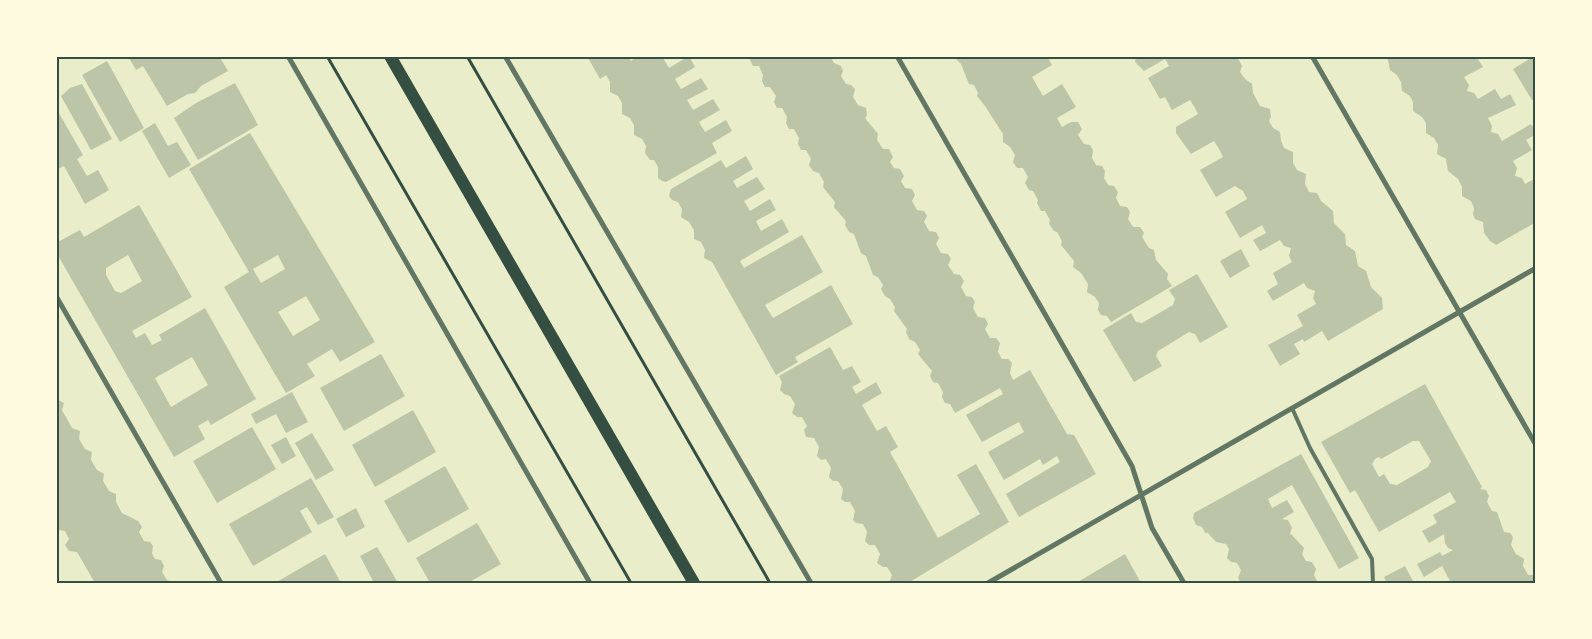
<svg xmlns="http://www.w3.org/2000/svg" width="1592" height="639" font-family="Lora,serif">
	<rect width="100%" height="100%" fill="#e9edc9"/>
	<path fill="#bcc5a7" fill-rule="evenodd" d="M128 56H219L228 71 201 86 195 93 188 94 167 106 143 66 136 70Z
		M587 56H628L631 61 639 56H666L663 58 669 68 689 56 695 67 675 79 681 89 701 78 708 89 687 100 693 110 713 99 720 110 699 122 705 132 726 120 732 131 712 143 717 153 666 182 662 181 658 178V167L654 160H650L645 153 646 146 642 139 634 135V125L630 118 622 114V103L618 96 610 92V82L606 75 600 79Z
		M751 56H830L834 63 841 66 843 71 841 76 846 84 851 85 855 89 853 97 858 105 866 108 867 115 865 118 878 134 877 140 883 149H889L893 157 890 162 894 168 900 169 904 176 901 181 905 188 912 189 915 195 912 201 917 210 924 211 927 216 924 222 929 231 936 232 939 238 936 244 941 253 948 254 951 259 948 265 954 274 960 275 964 281 961 287 966 296 972 297 975 302 973 308 978 317 985 318 988 324 985 329 990 338H996L1000 343 998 352 1002 359H1008L1012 363 1010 373 1013 380 1030 370 1067 434 1074 435 1096 474 1019 517 1006 494 1060 462 1057 456 1043 465 1040 459 1004 480 988 452 1024 432 1019 422 982 442 966 415 1003 394 1000 388 955 413 950 404 945 403 942 397 943 392 938 383 933 382 930 376 932 371 918 354 920 350 915 342 909 339 906 332 907 329 894 311 895 307 890 299 885 296 881 289 883 285 878 277 873 275 866 256 861 253 854 234 849 232 845 225 846 221 834 207 835 202 823 187 824 182 819 173 813 171 809 165 811 159 806 150H801L798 144 799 138 794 129H789L786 123 787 117 782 108H777L774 102 776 96 770 87H765L762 81 763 75 759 66H753L750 60Z
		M953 56H1047L1052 65 1032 77 1043 96 1062 84 1076 107 1057 118 1062 127 1071 122H1078L1082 129 1078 135 1084 144 1090 145 1093 150 1092 158 1096 165 1102 166 1105 171 1104 178 1108 185 1114 186 1118 192 1116 198 1120 206 1127 207 1130 212 1128 219 1133 227H1140L1144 233 1142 237 1149 248 1154 250 1156 260 1168 274 1167 279 1172 286 1111 322 1107 316 1101 315 1098 310 1099 303 1095 297 1087 292 1088 284 1081 273 1073 267 1074 261 1061 245 1062 241 1057 232 1054 231 1049 224 1050 220 1045 211H1041L1037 203 1038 200 1033 191 1029 190 1025 183 1028 177 1023 168H1017L1013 162 1015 155 1010 147 1003 142V134L985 106 977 96 978 93 974 85 969 84 961 64Z
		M1136 56H1232L1239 60 1242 66 1240 72 1245 79 1252 84 1253 93 1260 106 1270 109 1271 117 1269 121 1273 128 1280 132 1281 141 1284 148 1293 152V163L1297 170 1306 174 1305 184 1309 192 1317 193 1321 201 1333 211 1334 223 1345 234 1346 245 1355 251 1358 266 1366 271 1371 287 1382 298 1383 309 1328 341 1322 331 1304 342 1303 339 1294 344 1300 354 1280 366 1268 345 1303 326 1297 315 1316 304 1313 298 1315 291 1307 288 1304 283 1273 301 1267 291 1278 284 1273 273 1292 262 1289 256 1291 248 1284 246 1280 240 1260 251 1253 240 1266 233 1262 225 1240 238 1225 212 1247 199 1243 191 1235 186 1216 197 1200 170 1223 157 1219 149 1214 141 1191 154 1176 133V127L1198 114 1195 108 1190 100 1172 110 1165 97 1160 99 1148 78 1169 66 1165 59 1144 71 1135 62Z
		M1387 56H1476L1483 67 1464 77 1469 85 1467 91 1474 93 1478 99 1495 89 1501 99 1510 94 1516 105 1488 118 1492 126 1491 132 1498 134 1502 141 1531 124 1536 132V134L1526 140 1532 150 1513 161 1517 168 1515 176 1522 178 1525 184 1536 178V222L1496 245 1490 241 1484 233 1483 222 1475 219 1473 214 1474 208 1471 201 1462 196V187L1458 179 1448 171 1446 159 1437 154 1438 145 1434 138 1426 133V123L1422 117 1413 111V102L1410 96 1402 91 1401 82 1397 75 1390 70Z
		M1534 56H1536V98L1532 100 1513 69Z
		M107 61 144 128 120 142 82 75Z
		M235 83 258 125 198 160 174 118 196 103Z
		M82 84 112 139 91 150 61 96 70 88Z
		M56 108 83 155 77 159 87 176 98 170 109 190 85 204 64 166 56 170Z
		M155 123 168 146 177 142 191 165 169 178 142 131Z
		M250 133 375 342 340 362 332 349 307 364 315 376 286 393 224 287 249 272 189 169ZM278 255 285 269 261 283 253 269ZM306 296 320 320 293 336 278 312Z
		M746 156 753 169 733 181 737 188 757 177 765 189 744 201 750 211 770 199 776 210 756 221 761 231 782 219 789 232 740 261 744 268 802 235 823 272 765 305 773 318 831 285 853 324 795 357 798 362 776 375 712 262 704 258 705 250 701 242 694 239V230L689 222 681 217 682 209 678 202 672 200 669 196 671 189 721 160 726 168Z
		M139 205 192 297 132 331 136 338 145 333 152 345 162 340 159 335 205 308 256 399 211 425 208 420 198 426 205 439 174 457 56 252V243L80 230 84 237ZM128 255 142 281 121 293 115 291 106 275V268ZM192 357 208 385 171 407 155 378Z
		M1241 249 1250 266 1230 278 1220 261Z
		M1197 274 1228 327 1200 343 1195 334 1189 332 1158 351 1156 356 1162 366 1134 382 1103 330 1131 313 1136 322 1142 323 1173 305 1175 299 1169 290Z
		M830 347 843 370 852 366 861 382 852 387 856 394 876 382 882 393 862 405 877 431 886 426 898 447 890 452 938 538 980 514 957 475 976 464 1009 522 908 583H889L892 575 887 567H883L877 563 880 554 875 545H869L865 541 867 532 863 524 856 523 853 520 855 511 850 502H845L841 499 843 489 838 481H833L829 477 831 468 826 459 821 460 817 456 819 447 814 438 806 437 804 430 807 426 802 417H797L792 413 795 404 790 396 784 394 780 390 782 382 779 376Z
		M381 354 405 396 344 431 320 388Z
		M1425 384 1482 487 1480 489 1486 490 1489 496 1487 502 1492 511 1497 512 1504 532 1510 533 1513 537 1511 545 1516 554 1524 559 1523 566 1528 575H1533L1536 583H1471L1470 581 1451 583 1442 566 1424 577 1417 564 1440 552 1442 556 1453 550 1448 548 1445 543 1444 534 1429 543 1422 531 1437 523 1433 515 1456 502 1450 492 1379 532 1355 490 1350 493 1321 442ZM1413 441H1419L1431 461 1428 467 1397 485 1390 484 1384 474 1379 477 1372 464 1375 459 1379 457 1381 459Z
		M292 392 308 422 286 433 276 414 256 424 251 414Z
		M56 399 64 403 62 410 72 428 80 431 79 439 85 449 92 452 91 460 97 470 104 474 103 481 109 491 116 494V502L122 513 138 521 142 527 139 532 144 541 150 542 153 546 152 554 155 559 161 560 164 566 162 572 167 580 174 583H95L77 552 69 551 65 545 69 539 65 531 58 530 56 526Z
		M413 410 436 452 375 487 352 445Z
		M252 427 276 469 217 503 193 461Z
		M312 433 334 470 316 480 295 443Z
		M286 437 296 456 282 464 271 445Z
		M1301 454 1359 558 1339 569 1292 485 1268 499 1272 508 1287 500 1294 512 1282 519 1288 520 1292 528 1290 533 1304 548 1302 554 1306 561 1312 562 1316 569 1314 575 1318 583H1241L1238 578 1241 570 1237 563 1231 562 1227 558 1229 549 1226 544 1216 542 1207 532 1206 534 1202 527 1196 525 1193 518 1194 513Z
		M445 466 469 509 408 543 384 501Z
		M311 478 334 517 318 525 307 507 300 511 312 532 253 566 229 524Z
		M356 508 365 527 346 537 336 519Z
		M477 523 501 564 468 583H430L416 558Z
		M377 547 387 564 398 583H374L360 556Z
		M325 554 341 583H275Z
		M1125 554 1141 583H1076L1103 567Z
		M1405 566 1414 583H1387L1384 577Z"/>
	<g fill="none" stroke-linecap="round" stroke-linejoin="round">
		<path stroke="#344e41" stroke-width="3" d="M327 56 631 583
			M467 56 770 583"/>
		<path stroke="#617663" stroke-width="4" d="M1292 408 1310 448 1372 559 1373 583"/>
		<path stroke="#617663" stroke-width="5" d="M288 56 590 583
			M505 56 811 583
			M897 56 1132 466 1152 528 1184 583
			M1312 56 1536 445
			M56 296 221 583
			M988 583 1536 268"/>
		<path stroke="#344e41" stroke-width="12" d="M390 56 694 583"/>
	</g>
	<rect width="1592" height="639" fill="none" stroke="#fefae0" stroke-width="115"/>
	<rect x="58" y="58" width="1476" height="524" fill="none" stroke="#344e41" stroke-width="2"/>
</svg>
